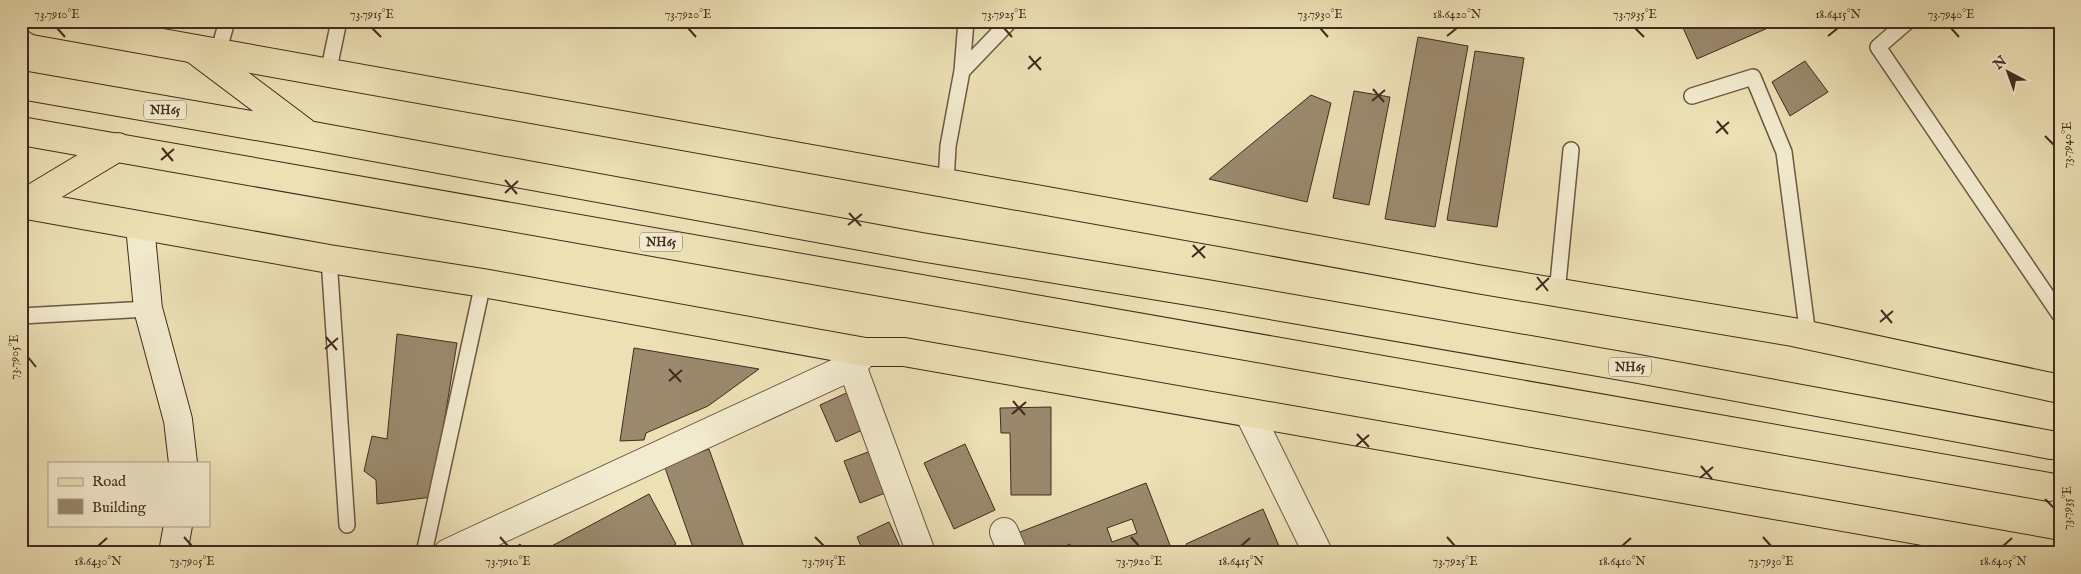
<svg xmlns="http://www.w3.org/2000/svg" width="2081" height="574" font-family="'IM FELL English',serif">
	<rect width="100%" height="100%" fill="#ece0b5"/>
	<filter id="stains"><feTurbulence type="fractalNoise" baseFrequency=".004" numOctaves="4"/><feColorMatrix values="0 0 0 0 .2 0 0 0 0 .09 0 0 0 0 .02 0 0 0 .5 -.17"/></filter>
	<radialGradient id="worn" r=".72"><stop offset=".6" stop-color="#630" stop-opacity="0"/><stop offset="1" stop-color="#630" stop-opacity=".3"/></radialGradient>
	<path fill="#9a896d" stroke="#422b1e" fill-rule="evenodd" d="M1680 21H1776L1777 24 1697 59Z
		M1418 37 1468 46 1435 227 1385 219Z
		M1475 51 1524 58 1497 227 1447 220Z
		M1805 61 1828 92 1790 116 1772 82Z
		M1354 91 1390 97 1369 205 1333 198Z
		M1311 95 1331 103 1307 202 1209 179Z
		M397 334 457 343 432 497 377 504 376 480 364 471 372 436 387 439Z
		M634 348 759 369 708 406 646 433 644 440 620 441Z
		M853 390 869 427 836 442 820 405Z
		M1051 407V495H1011L1010 433H1001L1000 408Z
		M965 444 995 510 954 529 924 463Z
		M879 448 895 489 860 503 844 461Z
		M709 449 746 553H695L664 465Z
		M1146 483 1173 553H1073L1070 544 1048 553H1023L1015 534ZM1132 519 1137 533 1112 542 1107 528Z
		M649 494 676 544 662 553H551L548 548Z
		M1263 509 1282 553H1190L1186 544Z
		M889 522 903 553H864L857 537Z
		M520 544 527 553H508Z"/>
	<g fill="none" stroke-linecap="round" stroke-linejoin="round">
		<g stroke="#6c5844" stroke-width="18">
			<path id="service" d="M1908 21 1878 47 2060 315
				M218 53 227 21
				M962 71 1010 21
				M328 73 339 21
				M1692 96 1753 77 1784 152 1808 336
				M946 183 948 146 962 71 966 21
				M329 259 347 525
				M1557 293 1571 150
				M21 316 148 309
				M424 553 483 283"/>
		</g>
		<g stroke="#6c5844" stroke-width="30">
			<path id="minor" d="M852 366 921 553
				M1249 413 1318 553
				M1004 532 1013 553
				M448 553 852 366 865 352"/>
		</g>
		<g stroke="#422b1e" stroke-width="30">
			<path id="secondary" d="M140 226 148 309 178 420 183 463
				M173 553 178 525"/>
		</g>
		<g stroke="#422b1e" stroke-width="30">
			<path id="primary" d="M39 21 1231 234 1477 279 1793 332 2060 389
				M21 204 329 259 483 283 865 352H904L2048 553"/>
		</g>
		<g stroke="#422b1e" stroke-width="30">
			<path id="trunk" d="M194 49 304 132
				M21 85 308 135 921 247 1207 294 1633 368 2051 445
				M21 131 2049 487
				M23 204 118 147"/>
		</g>
		<use href="#service" stroke="#f3ebcf" stroke-width="15"/>
		<use href="#minor" stroke="#f3ebcf" stroke-width="28"/>
		<use href="#secondary" stroke="#f3ebcf" stroke-width="28"/>
		<use href="#primary" stroke="#ece0b5" stroke-width="28"/>
		<use href="#trunk" stroke="#ece0b5" stroke-width="28"/>
	</g>
	<path fill="none" stroke="#422b1e" stroke-width="2" d="M57 28 65 37M372 28 381 37M688 28 696 37M1004 28 1012 37M1320 28 1328 37M1635 28 1644 37M1951 28 1959 37M1447 36 1457 28M1828 36 1838 28M1029 56 1041 70M1028 69 1041 57M1373 89 1384 102M1372 101 1385 90M1717 121 1728 134M1716 133 1729 122M2045 136 2054 145M162 148 173 161M161 160 174 149M505 180 517 194M505 193 518 181M849 213 861 226M848 225 862 214M1193 245 1205 258M1192 257 1205 246M1537 277 1548 291M1536 290 1549 278M1881 310 1892 323M1880 322 1893 311M326 337 337 350M325 349 338 338M28 357 36 367M669 369 681 382M669 381 682 370M1013 401 1025 415M1012 414 1026 402M1357 434 1369 447M1356 446 1369 435M1701 466 1712 479M1700 478 1713 467M2045 499 2054 508M184 537 192 546M500 537 508 546M815 537 824 546M1131 537 1139 546M1447 537 1455 546M1763 537 1771 546M98 546 107 538M1241 546 1250 538M1622 546 1631 538M2003 546 2012 538"/>
	<g text-anchor="middle" dominant-baseline="central" stroke-width="5" stroke-linejoin="round" paint-order="stroke">
		<g fill="#f3ebcf" stroke="#776553" stroke-width="1">
			<rect x="144" y="100.5" width="42" height="19" rx="4"/>
			<rect x="640" y="232.5" width="42" height="19" rx="4"/>
			<rect x="1609" y="357.5" width="42" height="19" rx="4"/>
		</g>
		<g font-size="12" font-weight="bold" fill="#422b1e">
			<text x="165" y="110">NH65</text>
			<text x="661" y="242">NH65</text>
			<text x="1630" y="367">NH65</text>
		</g>
	</g>
	<rect width="2081" height="574" fill="none" stroke="#ece0b5" stroke-width="55"/>
	<rect x="48" y="462" width="162" height="65" fill="#f3ebcf" stroke="#ac9e88"/>
	<rect x="58" y="478" width="25" height="8" fill="#ece0b5" stroke="#ac9e88"/>
	<text x="92" y="486" font-size="15" fill="#422b1e">Road</text>
	<rect x="58" y="499" width="25" height="15" fill="#9a896d" stroke="#ac9e88"/>
	<text x="92" y="512" font-size="15" fill="#422b1e">Building</text>
	<g transform="translate(2008 72) rotate(319)" stroke="#f3ebcf" stroke-width="4" paint-order="stroke">
	<path d="M0-4L9 19L0 12L-9 19Z" fill="#422b1e"/>
	<text y="-8" font-size="14" font-weight="bold" text-anchor="middle" fill="#422b1e">N</text>
	</g>
	<rect x="28" y="28" width="2026" height="518" fill="none" stroke="#422b1e" stroke-width="2"/>
	<g font-size="12" text-anchor="middle" fill="#422b1e">
		<text x="57" y="18">73.7910°E</text>
		<text x="372" y="18">73.7915°E</text>
		<text x="688" y="18">73.7920°E</text>
		<text x="1004" y="18">73.7925°E</text>
		<text x="1320" y="18">73.7930°E</text>
		<text x="1457" y="18">18.6420°N</text>
		<text x="1635" y="18">73.7935°E</text>
		<text x="1838" y="18">18.6415°N</text>
		<text x="1951" y="18">73.7940°E</text>
		<text transform="translate(2067 145) rotate(-90)" y="4">73.7940°E</text>
		<text transform="translate(14 357) rotate(-90)" y="4">73.7905°E</text>
		<text transform="translate(2067 508) rotate(-90)" y="4">73.7935°E</text>
		<text x="98" y="565">18.6430°N</text>
		<text x="192" y="565">73.7905°E</text>
		<text x="508" y="565">73.7910°E</text>
		<text x="824" y="565">73.7915°E</text>
		<text x="1139" y="565">73.7920°E</text>
		<text x="1241" y="565">18.6415°N</text>
		<text x="1455" y="565">73.7925°E</text>
		<text x="1622" y="565">18.6410°N</text>
		<text x="1771" y="565">73.7930°E</text>
		<text x="2003" y="565">18.6405°N</text>
	</g>
	<rect width="100%" height="100%" filter="url(#stains)"/>
	<rect width="100%" height="100%" fill="url(#worn)"/>
</svg>
